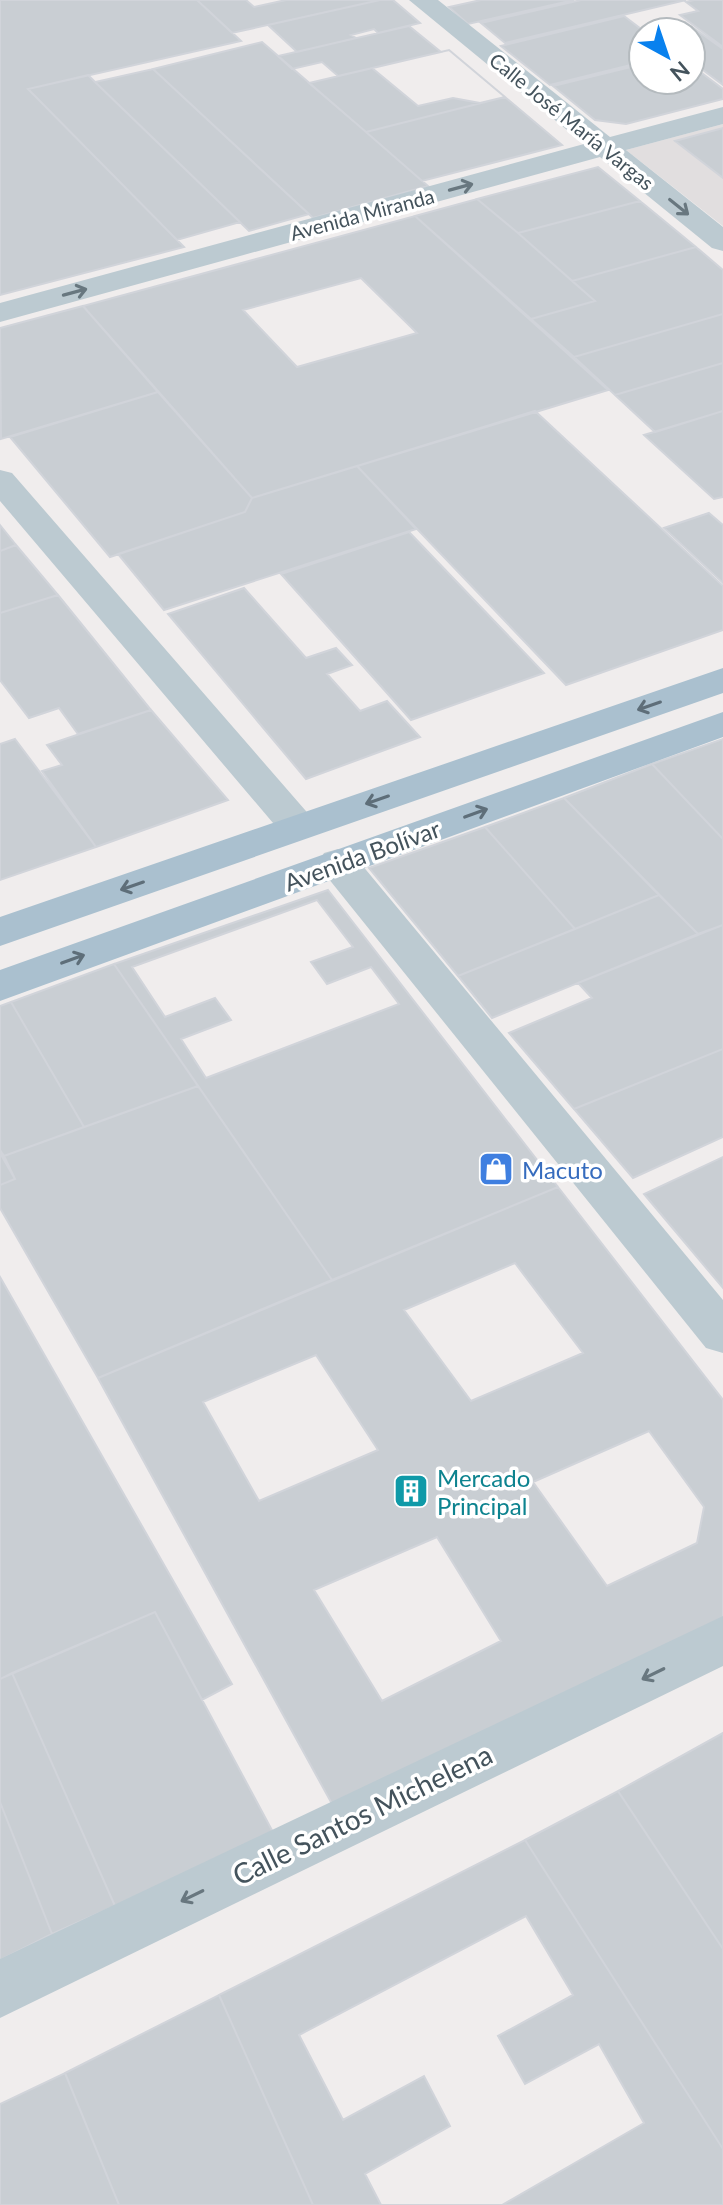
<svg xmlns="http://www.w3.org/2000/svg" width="723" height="2205" font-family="Lato,sans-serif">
	<rect width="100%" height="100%" fill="#f0eded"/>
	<path fill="#e1dedf" d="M723 124V226L626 150Z"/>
	<path fill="#c9ced3" stroke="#d1d4da" stroke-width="2" fill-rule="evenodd" d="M0 0H197L241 41 28 89 184 247 0 295Z
		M197 0H246L254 7 286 0H380L232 33Z
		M380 0H393L420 23 378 33 374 29 351 35 356 38 297 52 268 25Z
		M481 0H574L468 24 449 7Z
		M581 0H686L505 43 481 23Z
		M694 0H723V47L680 15 698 11 686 2Z
		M624 16 645 32 643 62 550 85 501 46Z
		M685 22 723 49V85L691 61V32L649 30Z
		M409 26 441 52 338 76 322 62 292 69 278 56Z
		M262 42 366 132 428 186 313 218 153 69Z
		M449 50 505 97 366 132 309 83Z
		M449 50 505 97 480 103 453 98 418 106 372 68Z
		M643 64V80H691V65L723 89V99L626 124 595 120 553 86Z
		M153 69 309 214 249 231 95 82Z
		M88 75 95 82 240 222 177 240 28 89Z
		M505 97 562 145 422 181 366 132Z
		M723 128V178L675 141Z
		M598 167 640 201 518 233 477 199Z
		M477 199 518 233 595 301 531 319 415 216Z
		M640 201 696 247 572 281 518 233Z
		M415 216 608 390 252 498 83 306Z
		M696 247 723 270V314L574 357 531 319 595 301 572 281Z
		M361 278 417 333 297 367 243 310Z
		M83 306 158 392 1 439 0 328Z
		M723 314V363L615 395 574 357Z
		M723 363V411L655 432 615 395Z
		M158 392 252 498 245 512 110 557 10 437Z
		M535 411 723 586V630L566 685 357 466Z
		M723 411V497L714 499 644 435Z
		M357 466 416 529 164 610 118 554 245 512 252 498Z
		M709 513 723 525V583L664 528Z
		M0 525 16 545 0 551Z
		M409 532 544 673 411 720 281 574Z
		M16 545 58 595 0 613V551Z
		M244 588 306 658 336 648 352 665 327 674 360 711 387 701 420 737 306 779 168 614Z
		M58 595 151 710 78 734 59 708 29 718 0 680V613Z
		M151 710 228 800 96 847 42 771 62 765 47 745Z
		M15 739 96 847 0 880V744Z
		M723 739V839L652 764Z
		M652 764 723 839V925L698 934 564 798Z
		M564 798 659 895 575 929 485 827Z
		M485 827 575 929 458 976 369 868Z
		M328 890 558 1187 332 1280 114 964Z
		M659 895 698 934 492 1018 458 976Z
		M317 900 353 947 311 962 327 984 371 967 399 1004 206 1078 181 1039 231 1020 215 998 165 1017 132 967Z
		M723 925V1049L574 1109 509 1033 592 998 578 983Z
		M114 964 198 1086 84 1127 11 1002Z
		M11 1002 84 1127 4 1156 0 1150V1006Z
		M723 1049V1137L633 1178 574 1109Z
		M198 1086 332 1280 98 1378 0 1208V1185L15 1179 4 1156Z
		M0 1153 15 1179 0 1185Z
		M723 1157V1288L644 1194Z
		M558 1187 723 1400V1623L337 1813 98 1378ZM515 1263 583 1353 471 1401 404 1310ZM316 1355 378 1450 259 1501 203 1402ZM649 1431 704 1507 697 1543 607 1586 533 1482ZM437 1537 501 1641 382 1701 314 1590Z
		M0 1277 232 1684 202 1700 155 1612 0 1679Z
		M155 1612 274 1834 115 1906 12 1673Z
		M12 1673 115 1906 52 1934 0 1802V1679Z
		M723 1733V1949L618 1791Z
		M618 1791 723 1949V2149L525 1840Z
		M0 1802 52 1934 0 1960Z
		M525 1840 723 2149V2205H313L219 1995Z
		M526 1916 573 1995 498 2036 525 2084 599 2044 644 2123 502 2205H381L365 2174 450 2126 424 2076 343 2120 299 2035Z
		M219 1995 313 2205H119L65 2073Z
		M65 2073 119 2205H0V2104Z"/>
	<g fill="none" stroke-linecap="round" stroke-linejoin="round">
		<path fill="#bccad1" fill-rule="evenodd" d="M409 0H438L610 137 723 107V124L626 150 723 227V251L712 248 600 157 0 322V303L584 144Z
			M0 470 12 473 312 818 318 827 312 836 298 840 284 836 0 501Z
			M338 849 352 853 723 1300V1353L706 1348 324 873 318 863 324 853Z
			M723 1616V1666L0 2018V1959Z"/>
		<path fill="#aac0cf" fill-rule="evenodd" d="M723 668V693L0 946V917Z
			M723 712V737L0 1001V970Z"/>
	</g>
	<defs><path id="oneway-shaft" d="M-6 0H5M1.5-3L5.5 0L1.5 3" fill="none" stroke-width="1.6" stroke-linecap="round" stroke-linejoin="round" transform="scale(2)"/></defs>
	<g stroke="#68777f">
		<use href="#oneway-shaft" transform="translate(461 187) rotate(-15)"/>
		<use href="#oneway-shaft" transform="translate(679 207) rotate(39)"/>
		<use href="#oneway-shaft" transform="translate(75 292) rotate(-15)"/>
		<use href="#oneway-shaft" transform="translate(653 1674) rotate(154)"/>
		<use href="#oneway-shaft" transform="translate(192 1896) rotate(154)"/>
	</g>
	<g stroke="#5e6e79">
		<use href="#oneway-shaft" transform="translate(649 706) rotate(161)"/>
		<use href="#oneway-shaft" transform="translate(377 800) rotate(161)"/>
		<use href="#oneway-shaft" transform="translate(476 813) rotate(-20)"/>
		<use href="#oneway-shaft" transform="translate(132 886) rotate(161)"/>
		<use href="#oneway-shaft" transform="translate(73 959) rotate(-20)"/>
	</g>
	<defs>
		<g id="shop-square" transform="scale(1.8)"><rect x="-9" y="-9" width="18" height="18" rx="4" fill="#3f7fe0" stroke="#fff"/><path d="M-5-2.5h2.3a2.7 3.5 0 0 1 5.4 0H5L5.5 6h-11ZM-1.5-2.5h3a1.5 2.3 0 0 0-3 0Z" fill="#fff"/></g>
		<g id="building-square" transform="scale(1.8)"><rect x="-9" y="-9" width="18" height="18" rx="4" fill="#0f9aa8" stroke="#fff"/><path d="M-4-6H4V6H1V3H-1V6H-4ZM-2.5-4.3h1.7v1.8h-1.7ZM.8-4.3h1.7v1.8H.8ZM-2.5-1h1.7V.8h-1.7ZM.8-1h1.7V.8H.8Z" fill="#fff"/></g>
	</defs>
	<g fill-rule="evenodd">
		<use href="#shop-square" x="496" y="1169"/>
		<use href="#building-square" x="411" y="1491"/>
	</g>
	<g text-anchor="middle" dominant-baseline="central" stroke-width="7" stroke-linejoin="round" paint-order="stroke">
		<g font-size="20" fill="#44535c" stroke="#fff">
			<text transform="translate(572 121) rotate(39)">Calle José María Vargas</text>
			<text transform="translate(362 214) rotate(-15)">Avenida Miranda</text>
		</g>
		<g font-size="24" fill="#44535c" stroke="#fff">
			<text transform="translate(362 855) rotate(-20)">Avenida Bolívar</text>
		</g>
		<g font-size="24" fill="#366cbe" stroke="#fff" text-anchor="start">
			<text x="522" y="1169">Macuto</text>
		</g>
		<g font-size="24" fill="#0d838f" stroke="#fff" text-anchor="start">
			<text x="437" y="1477">Mercado<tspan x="437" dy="28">Principal</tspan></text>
		</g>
		<g font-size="28" fill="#44535c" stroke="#fff">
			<text transform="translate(362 1814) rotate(-26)">Calle Santos Michelena</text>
		</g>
	</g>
	<g transform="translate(667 56) rotate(140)"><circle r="38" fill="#ffffff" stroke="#b4babe" stroke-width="2"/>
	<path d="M0-6L14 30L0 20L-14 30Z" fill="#0981ee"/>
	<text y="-12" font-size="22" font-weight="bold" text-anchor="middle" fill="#44535c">N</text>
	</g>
</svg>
